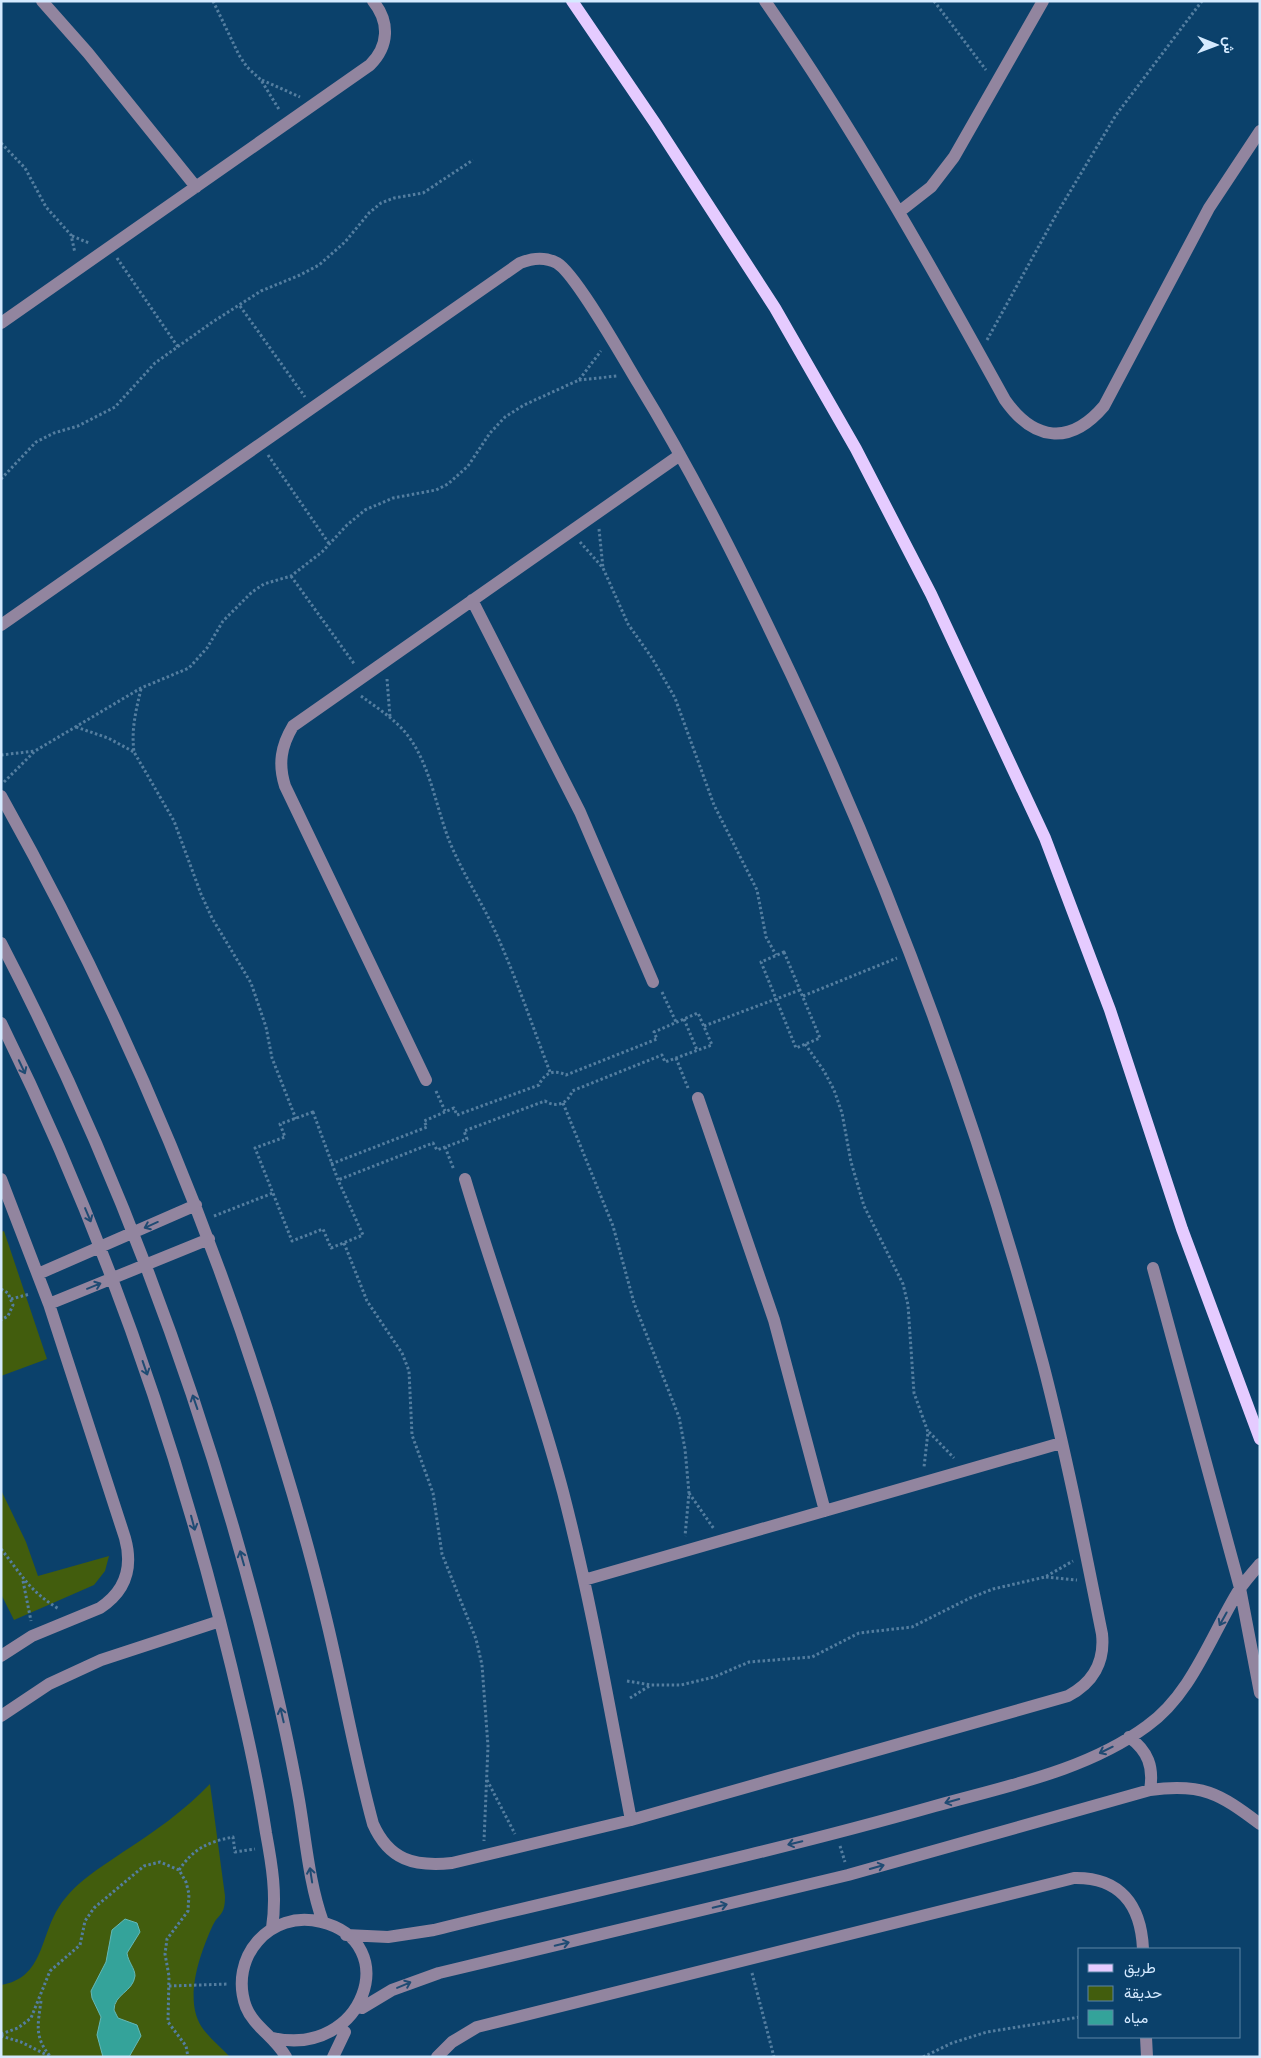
<svg xmlns="http://www.w3.org/2000/svg" width="1261" height="2058" font-family="Signika,Vazirmatn,sans-serif">
	<rect width="100%" height="100%" fill="#0b416b"/>
	<path fill="#425d0d" d="M4 1231 47 1359 1 1376V1232Z
		M1 1490 26 1542 38 1576 109 1556 105 1571 94 1585 14 1620 1 1594Z
		M210 1784 225 1896C225 1917 219 1912 212 1927 200 1954 184 1998 201 2026 208 2037 221 2047 230 2057H1V1985C44 1978 40 1936 59 1907 74 1883 100 1868 123 1852 154 1832 184 1811 210 1784Z"/>
	<path fill="#34a39a" stroke="#64b8b8" d="M125 1919 137 1923 140 1932 127 1953C128 1962 135 1968 135 1976 133 1992 114 1994 114 2010L118 2018 137 2025 141 2036 129 2057H103L97 2035 101 2017 92 1998 91 1991 106 1962 112 1930Z"/>
	<g fill="none" stroke-linecap="round" stroke-linejoin="round">
		<path stroke="#547ea0" stroke-width="3" stroke-dasharray="2.5 2.5" stroke-linecap="butt" d="M213 1 239 55 247 67 261 80 280 111
			M934 1 986 70
			M262 80 300 97
			M1 143 25 168 46 207 71 235 75 253
			M72 236 89 243
			M117 258 178 347
			M240 306 305 397
			M987 340 1056 215 1116 115 1202 1
			M579 380 617 376
			M268 455 330 545
			M1 479 36 442 54 433 78 426 115 407 155 363 211 323 261 291 300 275 319 265 345 242 369 213 381 203 394 198 423 193 473 160
			M599 529 603 568
			M580 542 603 568 628 624 652 658 675 698 714 805 757 890 766 937 776 955
			M291 576 355 665
			M387 679 390 717
			M141 689C136 710 131 730 134 752L174 821 201 894 212 918 251 983 266 1027 272 1058 296 1119
			M361 696C376 707 393 718 405 732 433 766 436 815 455 854 467 880 483 905 495 931 516 977 532 1025 550 1072
			M76 727 108 738 134 752
			M1 755 35 751
			M4 782 35 751 141 688 189 668 207 648 223 621 252 592 264 584 291 576 322 552 347 525 365 510 393 498 436 490 448 484 468 466 490 433 505 417 524 405 579 380 601 351
			M784 952 820 1038 796 1048 761 962Z
			M662 992 676 1022
			M803 996 897 958
			M684 1019 697 1050
			M704 1026 800 990
			M805 1044 824 1071 834 1090 842 1113 851 1162 864 1206 903 1284 908 1305 914 1393 928 1432 924 1467
			M676 1058 688 1088
			M436 1091 445 1111
			M563 1103 613 1226 634 1303 679 1417 685 1449 689 1493 685 1536
			M313 1112 338 1180 363 1235 331 1248 323 1229 292 1241 255 1148 285 1137 280 1124Z
			M445 1147 454 1170
			M331 1164 427 1127 424 1121 454 1108 457 1115 539 1085C544 1073 554 1069 566 1075L657 1039 654 1032 698 1013 712 1045 665 1062 662 1055 572 1091C568 1104 556 1108 545 1101L464 1131 467 1139 437 1150 433 1143 338 1180
			M214 1216 273 1193
			M344 1243 367 1301 402 1353 409 1371 412 1435 433 1493 442 1554 476 1639 482 1665 488 1746 484 1841
			M1 1289 8 1293 13 1305 8 1316 1 1320
			M11 1299 30 1294
			M929 1432 954 1458
			M689 1493 714 1529
			M1 1549C22 1575 29 1591 59 1609
			M1046 1577 1077 1580
			M23 1581 31 1621
			M627 1681 651 1685H681L714 1677 749 1662 812 1657 859 1633 912 1627 970 1598 993 1589 1045 1577 1073 1561
			M630 1698 651 1685
			M487 1780 515 1834
			M840 1846 845 1862
			M179 1870C194 1848 208 1842 233 1837L235 1852 255 1849
			M752 1973 774 2057
			M169 1986 228 1984
			M41 2001C38 2024 34 2037 50 2056
			M1 2034 18 2028 31 2018 50 1971 80 1945 85 1921 94 1908 144 1866 160 1862 179 1870 186 1882 189 1894 188 1911 167 1939 165 1954 169 1976 168 2022 186 2046 188 2057
			M1 2036 21 2042 49 2056
			M923 2057 952 2043 987 2032 1080 2017"/>
		<path stroke="#92859f" stroke-width="12" d="M42 1 88 53 196 187
			M765 1C854 129 930 264 1005 400 1034 441 1070 446 1104 406L1209 208 1260 131
			M899 212 931 187 954 157 1043 1
			M1 323 370 65C389 46 390 22 373 1
			M472 600 580 812 653 982
			M1 625 520 263C532 258 544 256 557 263 576 274 624 360 638 383 695 476 744 575 791 674 895 896 980 1128 1043 1364 1066 1453 1084 1544 1102 1634 1105 1662 1093 1683 1068 1696L631 1820 452 1863C414 1867 389 1860 373 1824 354 1754 342 1683 325 1614 313 1564 299 1514 284 1465 215 1232 120 1008 1 796
			M1 943C113 1158 197 1384 258 1617 274 1678 288 1738 299 1800 306 1841 309 1883 323 1922
			M1 1023C110 1243 188 1476 243 1716 252 1755 260 1794 266 1833 272 1865 277 1895 272 1928
			M426 1080 285 786C278 764 281 746 293 726L680 455
			M698 1098 774 1320 825 1511
			M1 1179 49 1304 125 1538C133 1567 126 1591 100 1608L32 1636 1 1656
			M465 1179C496 1283 535 1386 563 1492 591 1600 610 1711 631 1820
			M1153 1268 1240 1588 1260 1693
			M38 1274 196 1205
			M49 1304 209 1239
			M584 1580 1061 1443
			M1 1716 49 1684 101 1660 220 1621
			M1129 1737C1148 1751 1154 1767 1150 1790
			M346 1935 388 1937 434 1930C601 1889 770 1853 935 1806 1006 1786 1086 1771 1147 1726 1192 1694 1211 1635 1239 1590 1245 1581 1253 1572 1260 1564
			M362 2008 392 1990 439 1973 848 1875 1150 1790C1202 1783 1219 1793 1260 1824
			M1146 2037 1147 2057
			M273 2038C364 2058 404 1942 321 1922 270 1909 228 1958 246 2007 254 2027 275 2037 286 2057
			M333 2057 345 2032
			M437 2057 452 2042 477 2027 1074 1878C1120 1877 1141 1905 1143 1949"/>
		<path stroke="#e5cbff" stroke-width="12" d="M572 1 655 123 775 308 856 449 931 594 1045 838 1110 1010 1182 1229 1260 1439"/>
	</g>
	<defs><path id="oneway-shaft" d="M-6 0H5M1.5-3L5.5 0L1.5 3" fill="none" stroke-width="1.6" stroke-linecap="round" stroke-linejoin="round" transform="scale(1.25)"/></defs>
	<g stroke="#1f4b73">
		<use href="#oneway-shaft" transform="translate(22 1067) rotate(65)"/>
		<use href="#oneway-shaft" transform="translate(88 1215) rotate(67)"/>
		<use href="#oneway-shaft" transform="translate(151 1225) rotate(156)"/>
		<use href="#oneway-shaft" transform="translate(94 1286) rotate(-22)"/>
		<use href="#oneway-shaft" transform="translate(145 1368) rotate(71)"/>
		<use href="#oneway-shaft" transform="translate(195 1402) rotate(-109)"/>
		<use href="#oneway-shaft" transform="translate(193 1523) rotate(75)"/>
		<use href="#oneway-shaft" transform="translate(242 1558) rotate(-106)"/>
		<use href="#oneway-shaft" transform="translate(1223 1619) rotate(119)"/>
		<use href="#oneway-shaft" transform="translate(282 1715) rotate(-103)"/>
		<use href="#oneway-shaft" transform="translate(1106 1750) rotate(154)"/>
		<use href="#oneway-shaft" transform="translate(952 1801) rotate(164)"/>
		<use href="#oneway-shaft" transform="translate(795 1843) rotate(167)"/>
		<use href="#oneway-shaft" transform="translate(877 1867) rotate(-16)"/>
		<use href="#oneway-shaft" transform="translate(311 1875) rotate(-99)"/>
		<use href="#oneway-shaft" transform="translate(720 1906) rotate(-13)"/>
		<use href="#oneway-shaft" transform="translate(562 1944) rotate(-13)"/>
		<use href="#oneway-shaft" transform="translate(404 1985) rotate(-23)"/>
	</g>
	<rect width="1261" height="2058" fill="none" stroke="#d5eaff" stroke-width="5"/>
	<rect x="1078" y="1948" width="162" height="90" fill="#0b416b" stroke="#5c85a6"/>
	<rect x="1088" y="1964" width="25" height="8" fill="#e5cbff" stroke="#5c85a6"/>
	<text x="1124" y="1973" font-size="15" fill="#d5eaff">طريق</text>
	<rect x="1088" y="1986" width="25" height="15" fill="#425d0d" stroke="#5c85a6"/>
	<text x="1124" y="1998" font-size="15" fill="#d5eaff">حديقة</text>
	<rect x="1088" y="2010" width="25" height="15" fill="#34a39a" stroke="#5c85a6"/>
	<text x="1124" y="2023" font-size="15" fill="#d5eaff">مياه</text>
	<g transform="translate(1216 45) rotate(91)" stroke="#0b416b" stroke-width="4" paint-order="stroke">
	<path d="M0-4L9 19L0 12L-9 19Z" fill="#d5eaff"/>
	<text y="-8" font-size="14" font-weight="bold" text-anchor="middle" fill="#d5eaff">ش</text>
	</g>
</svg>
